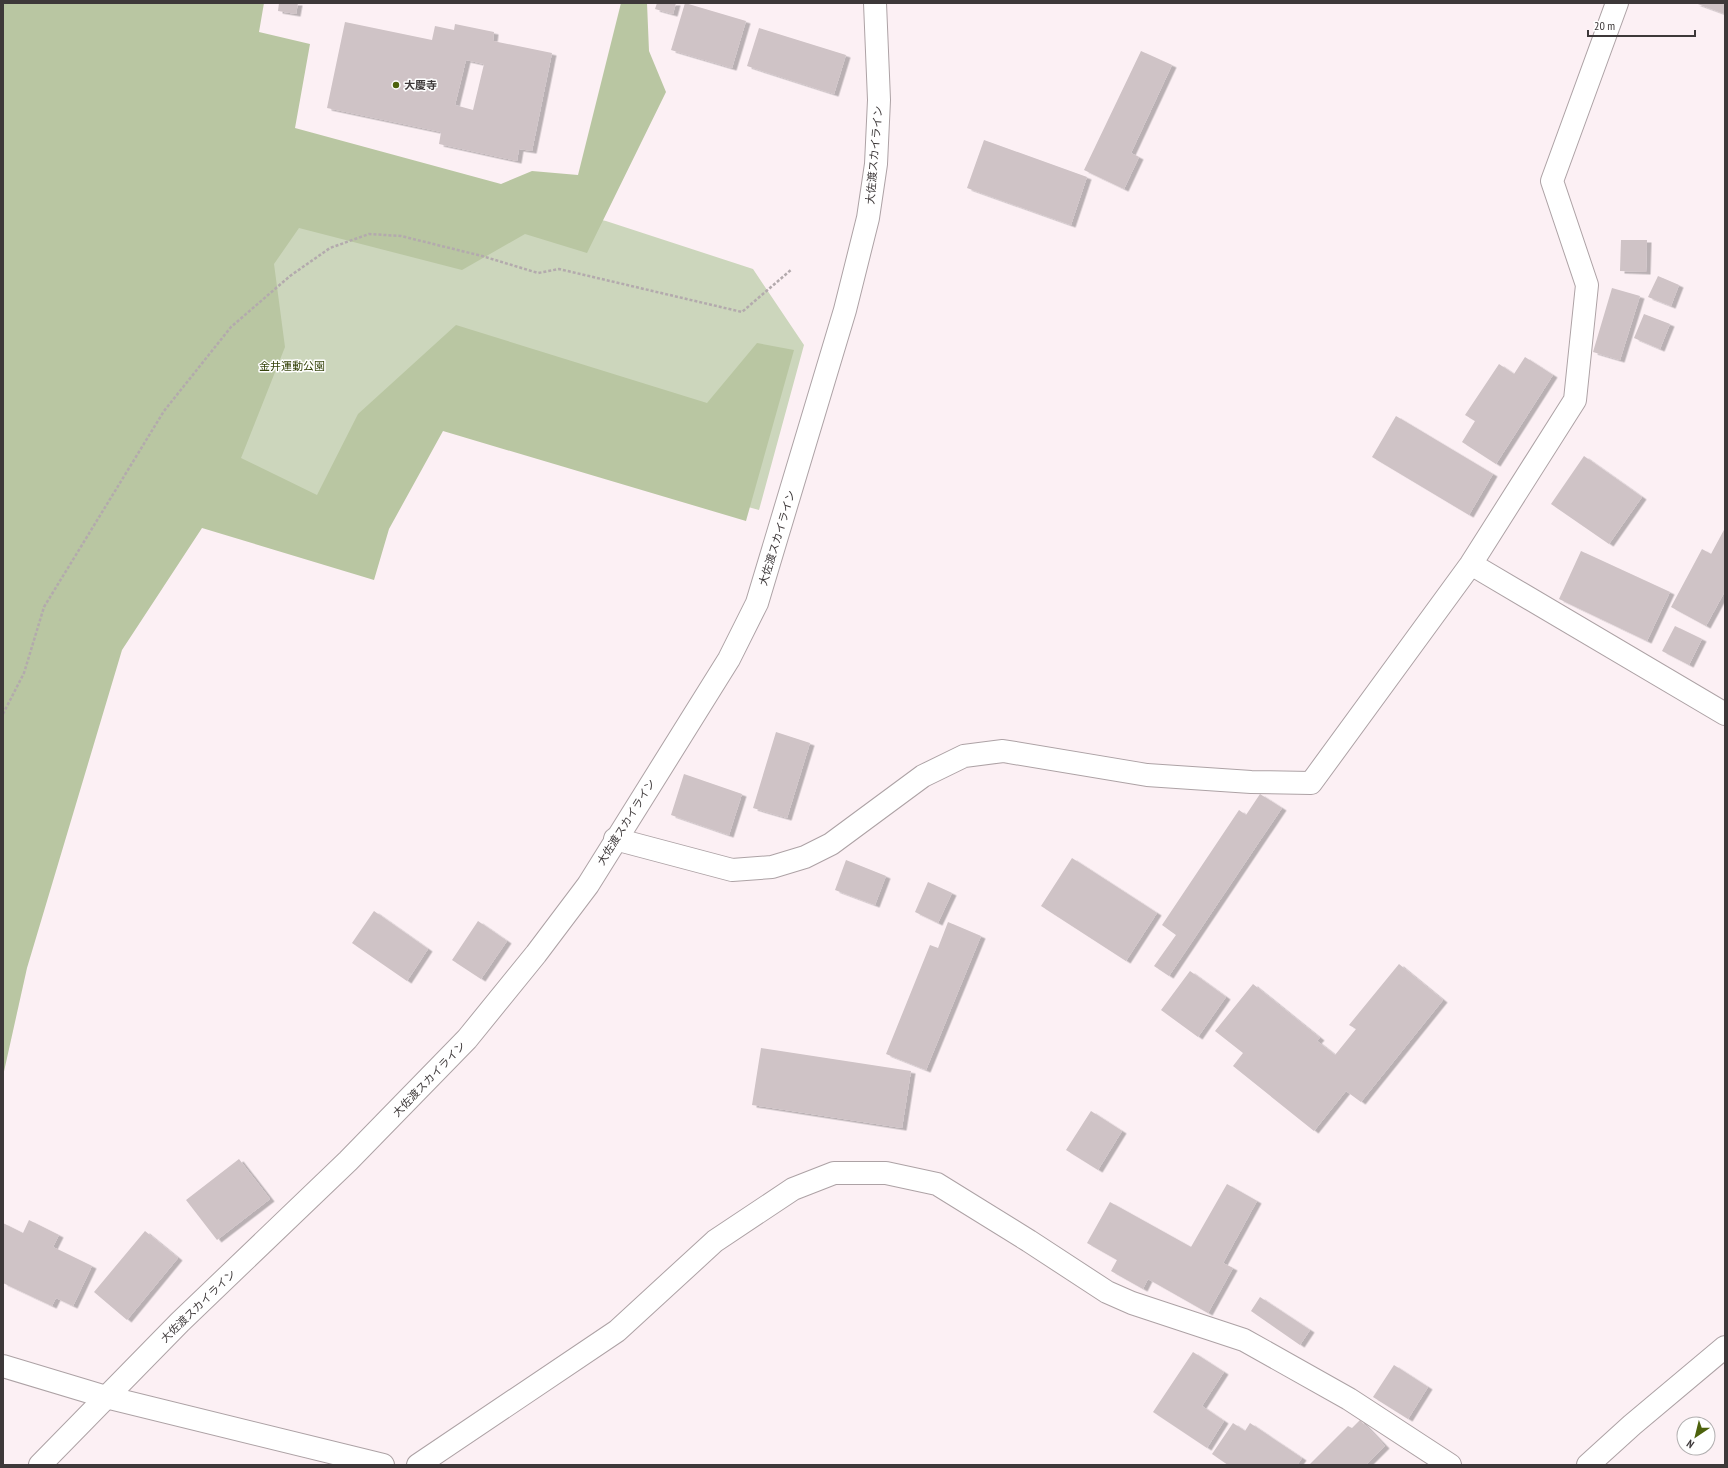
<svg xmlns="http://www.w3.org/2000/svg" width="1728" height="1468" font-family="'PT Sans Narrow','Noto Sans JP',sans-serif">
	<defs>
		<filter id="shadow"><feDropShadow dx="4.5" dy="2.5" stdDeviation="0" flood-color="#0004"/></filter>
	</defs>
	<rect width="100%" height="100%" fill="#fcf0f4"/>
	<path fill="#ccd6bc" d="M217 189 553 209 606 221 753 269 804 345 759 510 439 421 358 560 198 506Z"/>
	<path fill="#b9c6a2" d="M3 3H264L259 32 310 44 295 128 501 184 532 171 578 175 621 3H647L649 51 666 92 587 253 525 234 462 270 299 228 274 264 285 347 241 458 317 495 358 414 456 325 707 403 757 343 794 350 746 521 443 431 389 529 374 580 202 528 122 650 27 968 3 1076Z"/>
	<path fill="#cfc3c6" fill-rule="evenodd" filter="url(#shadow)" d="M279 3H298L296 14 278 11Z
		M657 3H676L673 14 655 9Z
		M685 3 746 21 732 68 671 50Z
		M1695 3H1725V14Z
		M345 22 432 40 435 26 454 30 455 24 494 32 493 41 552 53 532 151 519 149 517 161 439 144 441 132 327 108ZM466 60 484 64 473 110 455 105Z
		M759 28 846 55 834 94 747 66Z
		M1141 51 1172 65 1131 153 1139 157 1124 189 1084 170Z
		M984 140 1087 177 1071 225 967 188Z
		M1621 240H1647L1646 272 1620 271Z
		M1658 276 1679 285 1671 306 1648 297Z
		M1612 288 1640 296 1620 360 1593 352Z
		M1644 314 1670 324 1660 349 1634 338Z
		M1525 357 1553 375 1496 464 1462 442 1475 421 1465 415 1499 364 1514 374Z
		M1396 416 1493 474 1469 515 1372 457Z
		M1584 456 1642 497 1609 544 1551 504Z
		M1725 528V591L1706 626 1671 607 1702 549 1711 554Z
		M1581 551 1670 592 1647 641 1559 599Z
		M1675 626 1702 639 1689 665 1662 651Z
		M776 732 810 743 787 818 753 808Z
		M684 774 742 794 729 835 671 815Z
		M1260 794 1282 808 1169 976 1154 966 1176 935 1162 925 1239 810 1246 815Z
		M1072 858 1157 913 1126 961 1041 906Z
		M846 860 886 876 875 905 835 890Z
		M928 882 952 893 938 923 915 912Z
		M374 911 428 949 407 981 352 943Z
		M478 921 507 941 481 979 452 960Z
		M948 922 981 936 926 1070 886 1054 930 945 938 948Z
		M1399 964 1443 1000 1361 1102 1346 1091 1314 1131 1233 1066 1243 1053 1215 1031 1253 984 1320 1038 1317 1041 1335 1055 1356 1029 1349 1025Z
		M1190 971 1226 997 1198 1037 1161 1010Z
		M761 1048 911 1071 902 1128 752 1105Z
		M1091 1111 1122 1131 1098 1170 1066 1150Z
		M239 1159 270 1199 217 1240 186 1200Z
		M1227 1184 1257 1201 1223 1263 1233 1268 1208 1313 1148 1279 1143 1289 1111 1271 1117 1260 1087 1243 1110 1202 1191 1247Z
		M29 1220 59 1235 53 1247 92 1266 73 1306 56 1298 52 1306 3 1283V1223L23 1233Z
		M145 1231 178 1258 127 1320 94 1292Z
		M1260 1297 1310 1330 1300 1345 1251 1311Z
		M1193 1352 1224 1372 1202 1406 1224 1421 1207 1448 1153 1412Z
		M1394 1365 1428 1387 1408 1419 1373 1397Z
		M1360 1420 1385 1446 1366 1465H1309L1348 1426 1352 1428Z
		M1233 1423 1245 1431 1250 1423 1302 1458 1297 1465H1228L1212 1454Z"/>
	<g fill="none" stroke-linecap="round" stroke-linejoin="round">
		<g stroke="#ada2a5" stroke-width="24">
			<path id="street" d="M1471 564 1725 714
				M615 839 732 870 772 867 805 857 831 844 923 776 964 756 1003 751 1147 775 1251 782 1311 783 1471 564 1575 400 1587 285 1552 181 1617 3
				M3 1366 106 1397 383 1465
				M418 1465 617 1331 715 1241 793 1189 834 1173H886L937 1184 1029 1241 1107 1292 1132 1303 1244 1340 1349 1399 1450 1465
				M1588 1465 1632 1425 1725 1347"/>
		</g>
		<g stroke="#ada2a5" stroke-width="24">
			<path id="secondary" d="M40 1465 180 1322 348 1161 467 1039 536 954 588 885 729 659 757 603 845 310 868 218 876 164 879 100 875 3"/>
		</g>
		<path stroke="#b3aaad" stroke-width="2.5" stroke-dasharray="3 2" stroke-linecap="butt" d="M3 714 24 673 44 607 164 411 231 327 290 276 330 248 369 234 401 236 482 256 538 273 559 269 742 312 792 269"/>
		<use href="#street" stroke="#fff" stroke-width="22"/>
		<use href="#secondary" stroke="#fff" stroke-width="22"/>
	</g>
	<circle fill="#4d620c" stroke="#fff" stroke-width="1.5" cx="396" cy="85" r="4"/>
	<g text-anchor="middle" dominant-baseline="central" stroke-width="3" stroke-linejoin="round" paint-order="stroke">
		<g font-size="11" font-weight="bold" fill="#3d3839" stroke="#fff" text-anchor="start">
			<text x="404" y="85">大慶寺</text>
		</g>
		<g font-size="11" fill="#3d3839" stroke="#fff">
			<text transform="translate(874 155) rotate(-85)">大佐渡スカイライン</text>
			<text transform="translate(777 538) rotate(-73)">大佐渡スカイライン</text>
			<text transform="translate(626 822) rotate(-58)">大佐渡スカイライン</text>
			<text transform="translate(429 1079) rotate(-46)">大佐渡スカイライン</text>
			<text transform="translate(198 1306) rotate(-44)">大佐渡スカイライン</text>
		</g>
		<g font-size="11" fill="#36440c" stroke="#fff">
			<text x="292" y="366">金井運動公園</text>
		</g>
	</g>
	<rect width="1728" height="1468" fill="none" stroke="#3d3839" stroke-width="8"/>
	<g transform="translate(1696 1436) rotate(215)"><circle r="19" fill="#ffffff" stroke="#b1afb0"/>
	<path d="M0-3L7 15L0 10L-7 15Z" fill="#4d620c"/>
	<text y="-6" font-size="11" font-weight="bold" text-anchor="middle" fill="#3d3839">N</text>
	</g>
	<path d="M1588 30v6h107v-6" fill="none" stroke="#3d3839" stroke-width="2"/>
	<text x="1594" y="30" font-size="12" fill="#3d3839" stroke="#ffffff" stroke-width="3" paint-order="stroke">20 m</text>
</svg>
